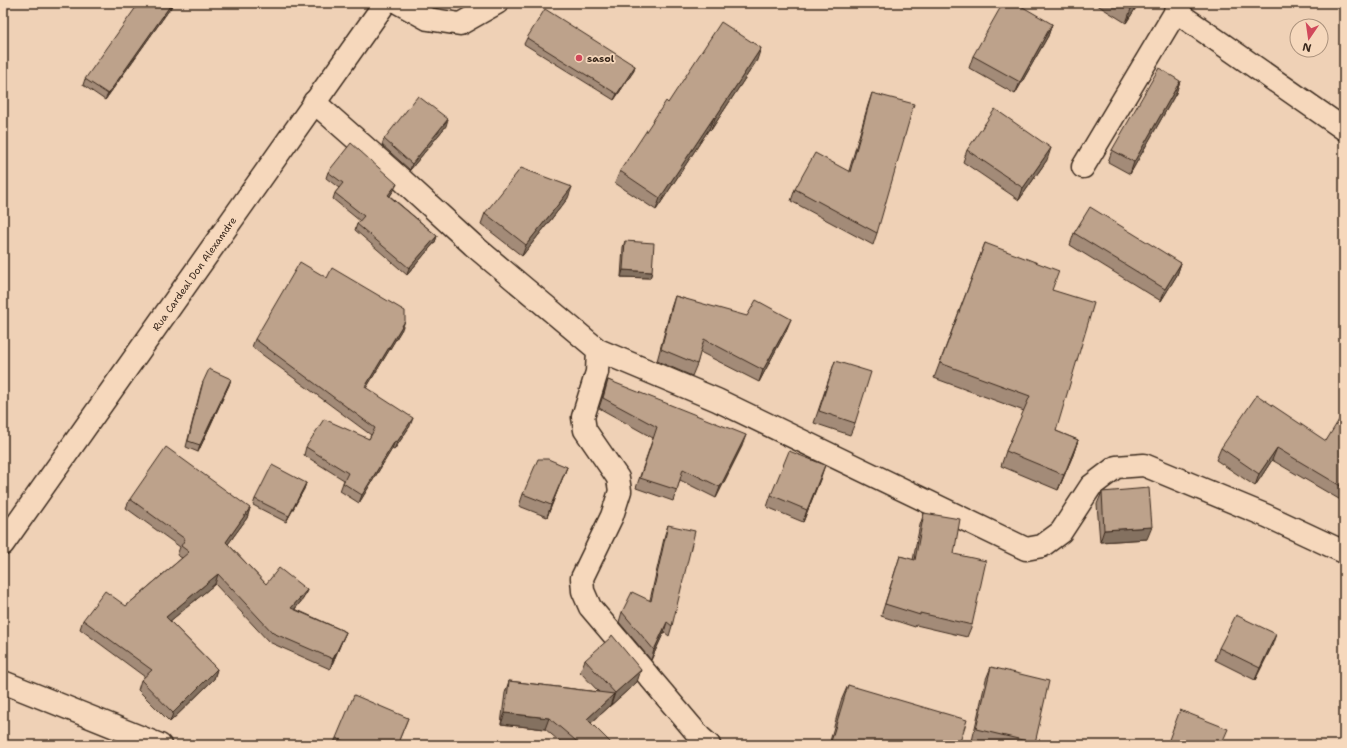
<svg xmlns="http://www.w3.org/2000/svg" width="1347" height="748" font-family="'Shantell Sans',sans-serif">
	<rect width="100%" height="100%" fill="#efd1b6"/>
	<filter id="ink" filterUnits="userSpaceOnUse"><feTurbulence type="fractalNoise" baseFrequency=".025" numOctaves="2"/><feDisplacementMap in="SourceGraphic" scale="8" xChannelSelector="R" yChannelSelector="G"/><feConvolveMatrix kernelMatrix="1 2 1 2 8 2 1 2 1" color-interpolation-filters="sRGB"/></filter>
	<g filter="url(#ink)">
		<g fill="none" stroke-linecap="round" stroke-linejoin="round">
			<g stroke="#3b2a1e" stroke-width="25">
				<path id="minor" d="M399 3 428 19 460 24 497 3
					M1175 11 1344 129
					M314 102 400 178 473 245 598 350 717 400 1026 549 1042 546 1061 532 1091 486 1116 467 1144 465 1267 516 1344 552
					M1083 167 1181 3
					M598 350 597 372 583 417 585 430 618 478 620 491 612 516 582 578 583 591 590 607 701 738 709 745
					M3 682 160 745"/>
			</g>
			<g stroke="#3b2a1e" stroke-width="25">
				<g id="major">
					<path id="s1" d="M3 544 385 3"/>
				</g>
			</g>
			<use href="#minor" stroke="#f6d8bc" stroke-width="22"/>
			<use href="#major" stroke="#f6d8bc" stroke-width="22"/>
		</g>
		<path fill="#a38b78" stroke="#3b2a1e" d="M174 3 105 100 83 85 85 79Z
			M1094 3H1139L1126 23Z
			M1052 24 1048 36 1015 94 969 68 973 56Z
			M527 38 635 66 633 72 614 100 524 44Z
			M757 60 711 130 709 129 656 210 615 183 620 171 668 103Z
			M1180 81 1176 93 1130 174 1108 162 1112 150Z
			M872 93 877 233 873 245 791 201 795 189 849 171 868 105Z
			M446 126 410 170 382 145 384 139Z
			M967 150 1047 160 1019 200 963 162Z
			M328 172 394 190 390 196 437 236 435 242 407 275 355 230 357 224 360 221 333 199 335 193 339 188 326 178Z
			M568 198 522 256 481 224 485 213Z
			M1074 233 1181 263 1177 275 1161 301 1070 245Z
			M625 241 652 272 650 278 621 277 623 247Z
			M985 243 1052 290 1056 431 1078 440 1073 455 1058 490 1001 466 1006 451 1024 411 934 378Z
			M327 278 402 329 366 388 410 426 394 450 392 449 359 503 340 491 344 480 304 455 306 447 369 439 371 435 252 347 255 339Z
			M675 296 786 331 759 382 700 352 697 364 692 376 657 361 671 308Z
			M835 361 855 423 850 435 814 423Z
			M231 379 229 385 198 452 186 447 201 388 203 382Z
			M608 380 742 446 716 498 680 480 673 501 636 488 653 438 599 408Z
			M1344 417V502L1272 460 1255 486 1216 460 1221 448 1326 441Z
			M567 467 547 517 519 506 523 494Z
			M821 477 803 522 767 507 771 495Z
			M306 483 304 489 286 522 253 505 255 499Z
			M1102 492 1147 539 1100 542 1097 504Z
			M130 499 250 508 247 518 228 544 266 584 307 590 303 599 295 609 346 632 342 641 330 669 269 642 215 584 170 621 217 669 214 679 170 722 138 690 141 680 145 677 80 629 83 620 126 606 182 558 177 555 180 547 126 508Z
			M924 513 954 554 972 625 967 637 916 625 915 627 881 616 900 556 913 560 920 525Z
			M668 525 672 626 669 636 664 632 651 660 619 622 622 612 650 600 665 534Z
			M1272 646 1255 680 1215 660 1219 648Z
			M585 660 637 682 591 723 613 745H564L545 729 501 724 505 693 509 681 599 692 580 672Z
			M991 667 1035 743 1034 745H988L972 741 986 679Z
			M848 685 959 745H829L841 701Z
			M408 718 397 745H333L336 738Z"/>
		<path fill="#847161" stroke="#3b2a1e" d="M172 3H174L105 100 108 94Z
			M1135 3H1139L1126 23 1131 9Z
			M1052 24 1048 36 1015 94 1020 82Z
			M761 48 757 60 711 130 715 118Z
			M635 66 633 72 614 100 617 94Z
			M1180 81 1176 93 1130 174 1134 162Z
			M714 117 709 129 656 210 660 198Z
			M448 119 446 126 410 170 412 164Z
			M1051 148 1047 160 1019 200 1023 188Z
			M397 184 394 190 386 201 388 195Z
			M572 187 568 198 522 256 526 245Z
			M437 236 435 242 407 275 409 268Z
			M1181 263 1177 275 1161 301 1165 289Z
			M623 270 652 272 650 278 621 277Z
			M791 319 786 331 759 382 763 370Z
			M405 321 402 329 362 395 365 387Z
			M231 379 229 385 198 452 200 445Z
			M413 418 410 426 394 450 397 442Z
			M746 435 742 446 716 498 720 487Z
			M1078 440 1073 455 1058 490Z
			M395 441 392 449 359 503 362 495Z
			M1277 448 1272 460 1255 486 1259 474Z
			M825 465 821 477 803 522 807 510Z
			M567 467 562 479 547 517 551 505Z
			M306 483 304 489 286 522 289 516Z
			M250 508 247 518 223 551 226 542Z
			M1152 527 1147 539 1100 542 1104 530Z
			M218 574 215 584 163 627 166 617Z
			M307 590 303 599 288 617 291 608Z
			M667 622 664 632 651 660 654 650Z
			M346 632 342 641 330 669 333 659Z
			M1276 634 1272 646 1255 680 1260 668Z
			M217 669 214 679 170 722 173 713Z
			M641 670 637 682 611 705 615 693Z
			M614 694 610 706 583 730 587 719Z
			M505 713 549 718 545 729 501 724Z"/>
		<path fill="#bda28b" stroke="#3b2a1e" d="M139 3H172L108 94 85 79Z
			M1003 3H1016L1052 24 1020 82 973 56Z
			M1122 3H1135L1131 9Z
			M545 9 635 66 617 94 527 38Z
			M721 22 761 48 715 118 714 117 660 198 620 171 666 101 668 103Z
			M1159 68 1180 81 1134 162 1112 150Z
			M872 93 914 104 877 233 795 189 815 153 850 172Z
			M418 96 448 119 412 164 384 139Z
			M995 109 1051 148 1023 188 967 150Z
			M351 143 397 184 388 195 437 236 409 268 357 224 364 216 335 193 343 183 328 172Z
			M521 168 572 187 526 245 485 213Z
			M1090 207 1181 263 1165 289 1074 233Z
			M625 241 654 243 652 272 623 270Z
			M985 243 1059 271 1052 290 1094 303 1056 431 1078 440 1064 475 1006 451 1030 396 940 363Z
			M300 262 327 278 332 268 405 311V321L365 387 413 418 397 442 395 441 362 495 343 483 348 473 306 447 324 419 369 439 375 428 255 339Z
			M675 296 747 316 756 300 791 319 763 370 704 339 697 364 661 349Z
			M835 361 871 372 855 423 819 411Z
			M209 369 231 379 200 445 188 441 203 382Z
			M608 380 746 435 720 487 683 469 677 490 640 478 657 427 603 398Z
			M1257 395 1326 441 1342 415 1344 417V488L1277 448 1259 474 1221 448Z
			M166 447 250 508 226 542 266 584 279 568 307 590 291 608 346 632 333 659 273 633 218 574 166 617 217 669 173 713 141 680 152 670 83 620 105 591 126 606 189 552 181 546 185 539 130 499Z
			M789 451 825 465 807 510 771 495Z
			M538 459H548L567 467 551 505 523 494Z
			M272 465 306 483 289 516 255 499Z
			M1149 488 1152 527 1104 530 1102 492Z
			M924 513 960 519 954 554 986 561 972 625 920 613V615L885 604 900 556 915 560Z
			M668 525 695 531 672 626 667 622 654 650 622 612 632 592 651 601Z
			M1236 615 1276 634 1260 668 1219 648Z
			M612 635 641 670 615 693 585 660 610 638Z
			M991 667 1049 681 1035 743 976 729Z
			M509 681 614 694 587 719 613 745H581L549 718 505 713Z
			M848 685 967 720 959 745H830Z
			M354 695 408 718 397 745H352L336 738Z
			M1180 710 1228 729 1221 745H1167Z"/>
	</g>
	<circle fill="#d1495b" stroke="#f6d8bc" stroke-width="1.5" cx="579" cy="58" r="4"/>
	<g text-anchor="middle" dominant-baseline="central" stroke-width="3.5" stroke-linejoin="round" paint-order="stroke">
		<g font-size="10" font-weight="bold" fill="#3b2a1e" stroke="#f6d8bc" text-anchor="start">
			<text x="587" y="58">sasol</text>
		</g>
		<g font-size="10" fill="#3b2a1e" stroke="#f6d8bc">
			<text stroke="none"><textPath href="#s1" startOffset="331">Rua Cardeal Don Alexamdre</textPath></text>
		</g>
	</g>
	<rect width="1347" height="748" fill="none" stroke="#f6d8bc" stroke-width="16"/>
	<rect x="8" y="8" width="1331" height="732" fill="none" stroke="#3b2a1e" stroke-width="1.5" filter="url(#ink)"/>
	<g transform="translate(1309 38) rotate(193)"><circle r="19" fill="#f6d8bc" stroke="#ab927d"/>
	<path d="M0-3L7 15L0 10L-7 15Z" fill="#d1495b"/>
	<text y="-6" font-size="11" font-weight="bold" text-anchor="middle" fill="#3b2a1e">N</text>
	</g>
</svg>
